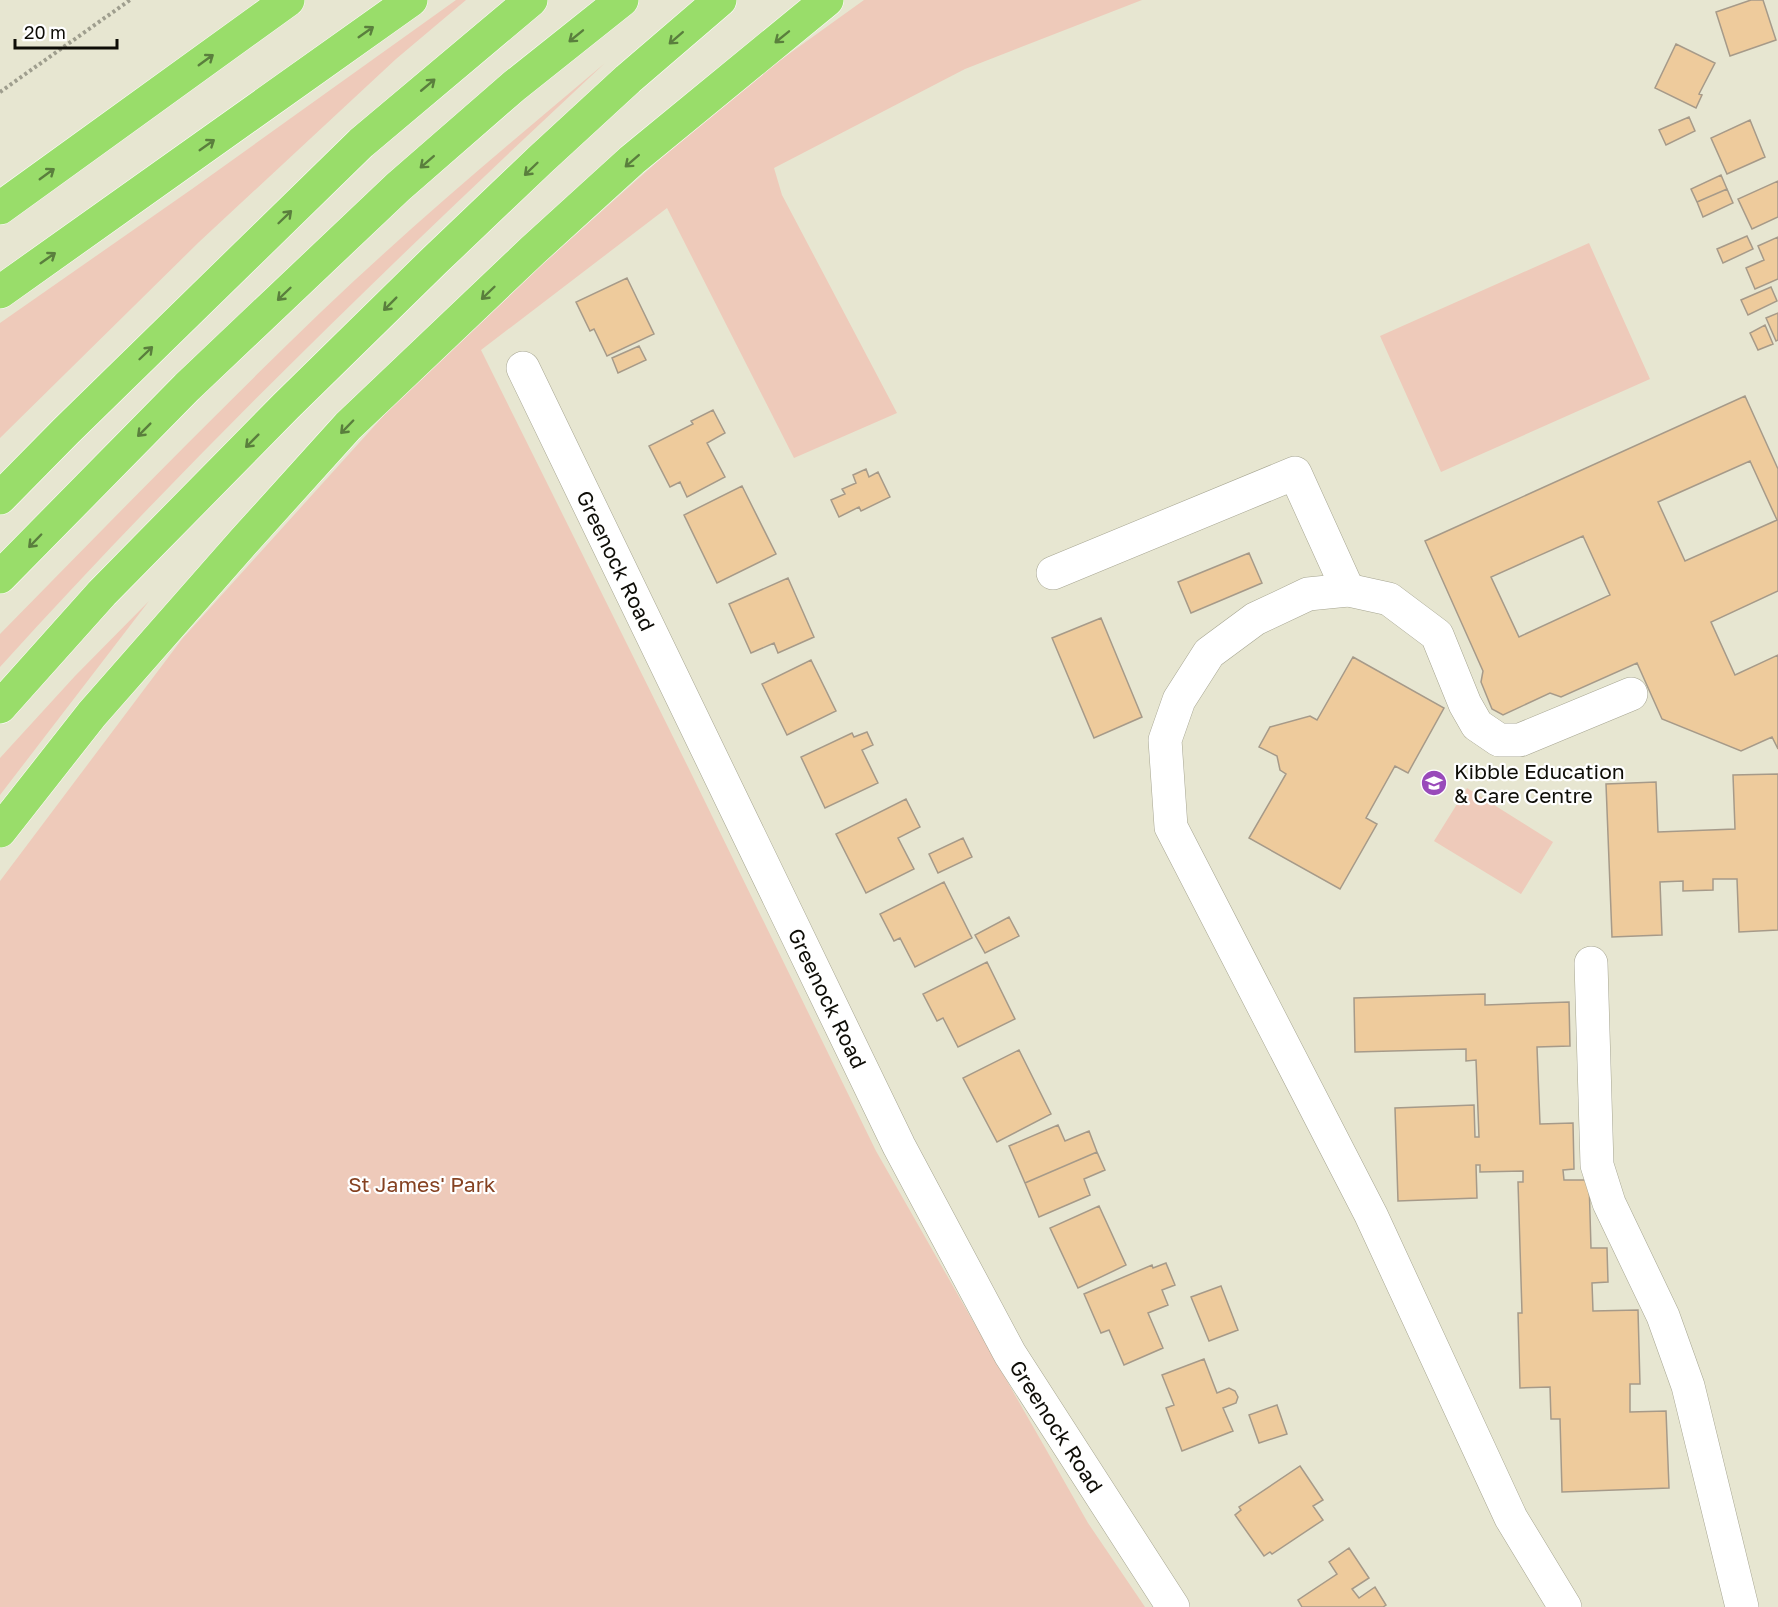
<svg xmlns="http://www.w3.org/2000/svg" width="1778" height="1607" font-family="'Golos Text',sans-serif">
	<rect width="100%" height="100%" fill="#e7e6d1"/>
	<path fill="#eecaba" d="M456 0H466L396 59 199 242 0 438V323L192 189Z
		M864 0H1142L965 69 774 168 782 195 897 413 794 458 667 208 481 350 690 771 876 1151 1088 1523 1145 1607H0V881L182 639 405 392 537 269 733 94Z
		M605 63C397 257 191 456 0 667V634C106 526 212 417 321 312 412 225 509 144 605 63Z
		M1589 243 1650 379 1441 472 1380 336Z
		M149 601 0 795V758L75 676Z
		M1467 788 1553 842 1521 894 1434 841Z"/>
	<path fill="#eecb9c" stroke="#a69a89" stroke-width="1.5" fill-rule="evenodd" d="M1751 0H1763L1776 40 1730 56 1716 12Z
		M1676 44 1715 63 1699 94 1702 95 1696 108 1655 88Z
		M1689 117 1695 131 1666 145 1659 130Z
		M1750 120 1765 157 1727 174 1711 138Z
		M1721 175 1727 189 1697 202 1691 189Z
		M1778 181V217L1752 229 1738 199Z
		M1727 189 1733 203 1703 217 1697 202Z
		M1747 236 1753 249 1723 263 1717 249Z
		M1778 237V279L1755 289 1746 268 1764 260 1758 246Z
		M627 278 654 334 607 356 594 329 590 331 576 302Z
		M1771 287 1777 301 1748 315 1741 300Z
		M1778 313V340L1776 341 1766 318Z
		M1765 325 1773 344 1758 350 1750 333Z
		M639 346 646 360 618 373 612 358Z
		M1745 396 1778 469V591L1711 622 1735 675 1778 655V749L1772 737 1741 751 1662 719 1637 663 1561 697 1550 693 1503 715 1492 709 1481 682 1483 671 1425 541ZM1750 461 1777 520 1685 561 1658 502ZM1583 536 1610 595 1519 637 1491 577Z
		M713 410 725 433 707 443 725 477 687 497 680 482 670 487 649 446 693 424 691 421Z
		M866 469 869 477 878 472 890 497 861 511 859 507 839 517 831 500 845 494 842 489 856 483 853 475Z
		M742 486 776 554 717 583 684 515Z
		M1249 553 1262 583 1191 613 1178 582Z
		M788 578 814 637 778 653 774 643 751 653 729 604Z
		M1101 618 1142 717 1094 738 1052 638Z
		M1353 657 1444 708 1408 773 1395 766 1366 818 1377 824 1340 889 1249 838 1286 774 1280 770 1277 756 1259 747 1270 727 1310 716 1317 720Z
		M811 660 836 711 787 735 762 684Z
		M867 732 873 745 862 750 878 783 825 808 801 757 852 733 854 737Z
		M1778 774V930L1739 932 1737 879H1713V890L1683 891V881L1660 882 1662 935 1612 937 1606 784 1656 782 1658 832 1735 829 1733 775Z
		M906 799 920 827 898 838 914 869 866 893 836 834Z
		M963 838 972 857 938 873 929 854Z
		M944 882 972 938 915 967 900 938 894 941 880 914Z
		M1009 917 1019 936 985 953 975 935Z
		M987 962 1015 1019 958 1047 943 1018 937 1021 923 994Z
		M1485 994V1005L1569 1002 1570 1046 1537 1047 1540 1124 1573 1123 1574 1169 1563 1170 1564 1180H1589L1591 1248H1607L1608 1282 1592 1283 1593 1311 1638 1310 1640 1384H1630V1412L1666 1411 1669 1488 1562 1492 1560 1419H1551L1550 1387 1520 1388 1518 1313H1522L1518 1182H1523V1171L1480 1172V1165H1476L1477 1198 1398 1201 1395 1108 1474 1105 1475 1137H1479L1476 1060 1466 1061V1049L1355 1052 1354 998Z
		M1019 1050 1051 1114 997 1142 963 1078Z
		M1058 1125 1065 1141 1089 1131 1097 1152 1025 1183 1009 1146Z
		M1097 1152 1105 1170 1084 1179 1090 1195 1039 1217 1025 1183Z
		M1099 1206 1126 1265 1078 1288 1050 1228Z
		M1166 1263 1175 1285 1162 1290 1168 1305 1148 1313 1163 1348 1124 1365 1109 1330 1101 1333 1084 1294 1152 1265 1153 1268Z
		M1221 1286 1238 1330 1209 1341 1191 1297Z
		M1204 1359 1217 1393 1229 1388 1235 1391 1238 1397 1236 1403 1223 1408 1233 1431 1182 1451 1166 1408 1174 1405 1162 1375Z
		M1277 1405 1287 1434 1259 1443 1249 1415Z
		M1300 1466 1323 1500 1313 1506 1323 1520 1272 1554 1270 1552 1264 1556 1235 1515 1241 1510 1239 1507Z
		M1349 1548 1369 1578 1352 1589 1359 1598 1375 1587 1386 1605 1383 1607H1302L1298 1600 1337 1574 1329 1562Z"/>
	<g fill="none" stroke-linecap="round" stroke-linejoin="round">
		<g stroke="#a6a591" stroke-width="34">
			<g id="minor">
				<path id="s1" d="M523 368 899 1146 1010 1354 1173 1607"/>
				<path d="M1053 573 1295 473 1348 590"/>
				<path d="M1591 963 1597 1165 1609 1203 1663 1316 1688 1386 1742 1607"/>
				<path d="M1565 1607 1511 1518 1371 1215 1171 827 1165 740 1179 700 1209 653 1255 619 1308 594 1348 590 1389 599 1437 635 1465 704 1477 725 1499 740H1520L1631 694"/>
			</g>
		</g>
		<g stroke="#fff" stroke-width="34">
			<path id="highway" d="M0 208 288 0
				M0 292 411 0
				M0 498 66 431 361 143 531 0
				M0 577 187 387 398 187 514 86 622 0
				M0 707 102 593 286 406 434 261 540 160 628 79 720 0
				M0 831 92 714 245 540 348 426 532 251 632 160 827 0"/>
		</g>
		<path stroke="#9f9e8e" stroke-width="4" stroke-dasharray="3 3" stroke-linecap="butt" d="M0 92 130 0"/>
		<use href="#minor" stroke="#fff" stroke-width="33"/>
		<use href="#highway" stroke="#99dd6a" stroke-width="33"/>
	</g>
	<defs><path id="oneway-shaft" d="M-6 0H5M1.5-3L5.5 0L1.5 3" fill="none" stroke-width="1.6" stroke-linecap="round" stroke-linejoin="round" transform="scale(1.5)"/></defs>
	<g stroke="#5a7f3d">
		<use href="#oneway-shaft" transform="translate(366 32) rotate(-35)"/>
		<use href="#oneway-shaft" transform="translate(576 36) rotate(141)"/>
		<use href="#oneway-shaft" transform="translate(782 37) rotate(141)"/>
		<use href="#oneway-shaft" transform="translate(676 38) rotate(139)"/>
		<use href="#oneway-shaft" transform="translate(206 60) rotate(-36)"/>
		<use href="#oneway-shaft" transform="translate(428 85) rotate(-40)"/>
		<use href="#oneway-shaft" transform="translate(207 145) rotate(-35)"/>
		<use href="#oneway-shaft" transform="translate(632 161) rotate(139)"/>
		<use href="#oneway-shaft" transform="translate(427 162) rotate(139)"/>
		<use href="#oneway-shaft" transform="translate(531 169) rotate(136)"/>
		<use href="#oneway-shaft" transform="translate(47 174) rotate(-36)"/>
		<use href="#oneway-shaft" transform="translate(285 217) rotate(-44)"/>
		<use href="#oneway-shaft" transform="translate(48 258) rotate(-35)"/>
		<use href="#oneway-shaft" transform="translate(488 293) rotate(136)"/>
		<use href="#oneway-shaft" transform="translate(284 294) rotate(136)"/>
		<use href="#oneway-shaft" transform="translate(390 304) rotate(135)"/>
		<use href="#oneway-shaft" transform="translate(146 353) rotate(-44)"/>
		<use href="#oneway-shaft" transform="translate(347 427) rotate(134)"/>
		<use href="#oneway-shaft" transform="translate(144 430) rotate(135)"/>
		<use href="#oneway-shaft" transform="translate(252 441) rotate(135)"/>
		<use href="#oneway-shaft" transform="translate(35 541) rotate(134)"/>
	</g>
	<defs>
		<g id="school-disc" transform="scale(1.35)"><circle r="9.5" fill="#994aba" stroke="#fff"/><path d="M0-5L7-2L0 1L-7-2ZM-4 1L0 2.5L4 1V4Q0 6-4 4Z" fill="#fff"/></g>
	</defs>
	<g fill-rule="evenodd">
		<use href="#school-disc" x="1434" y="783"/>
	</g>
	<g text-anchor="middle" dominant-baseline="central" stroke-width="4.5" stroke-linejoin="round" paint-order="stroke">
		<g font-size="21" fill="#0e0d07" stroke="#fff">
			<text stroke="none"><textPath href="#s1" startOffset="214">Greenock Road</textPath></text>
			<text stroke="none"><textPath href="#s1" startOffset="700">Greenock Road</textPath></text>
			<text stroke="none"><textPath href="#s1" startOffset="1186">Greenock Road</textPath></text>
		</g>
		<g font-size="21" fill="#0e0d07" stroke="#fff" text-anchor="start">
			<text x="1454" y="771">Kibble Education<tspan x="1454" dy="24">&amp; Care Centre</tspan></text>
		</g>
		<g font-size="21" fill="#854222" stroke="#fff">
			<text x="422" y="1184">St James' Park</text>
		</g>
	</g>
	<path d="M15 39v9h102v-9" fill="none" stroke="#0e0d07" stroke-width="3"/>
	<text x="24" y="39" font-size="18" fill="#0e0d07" stroke="#ffffff" stroke-width="4.5" paint-order="stroke">20 m</text>
</svg>
